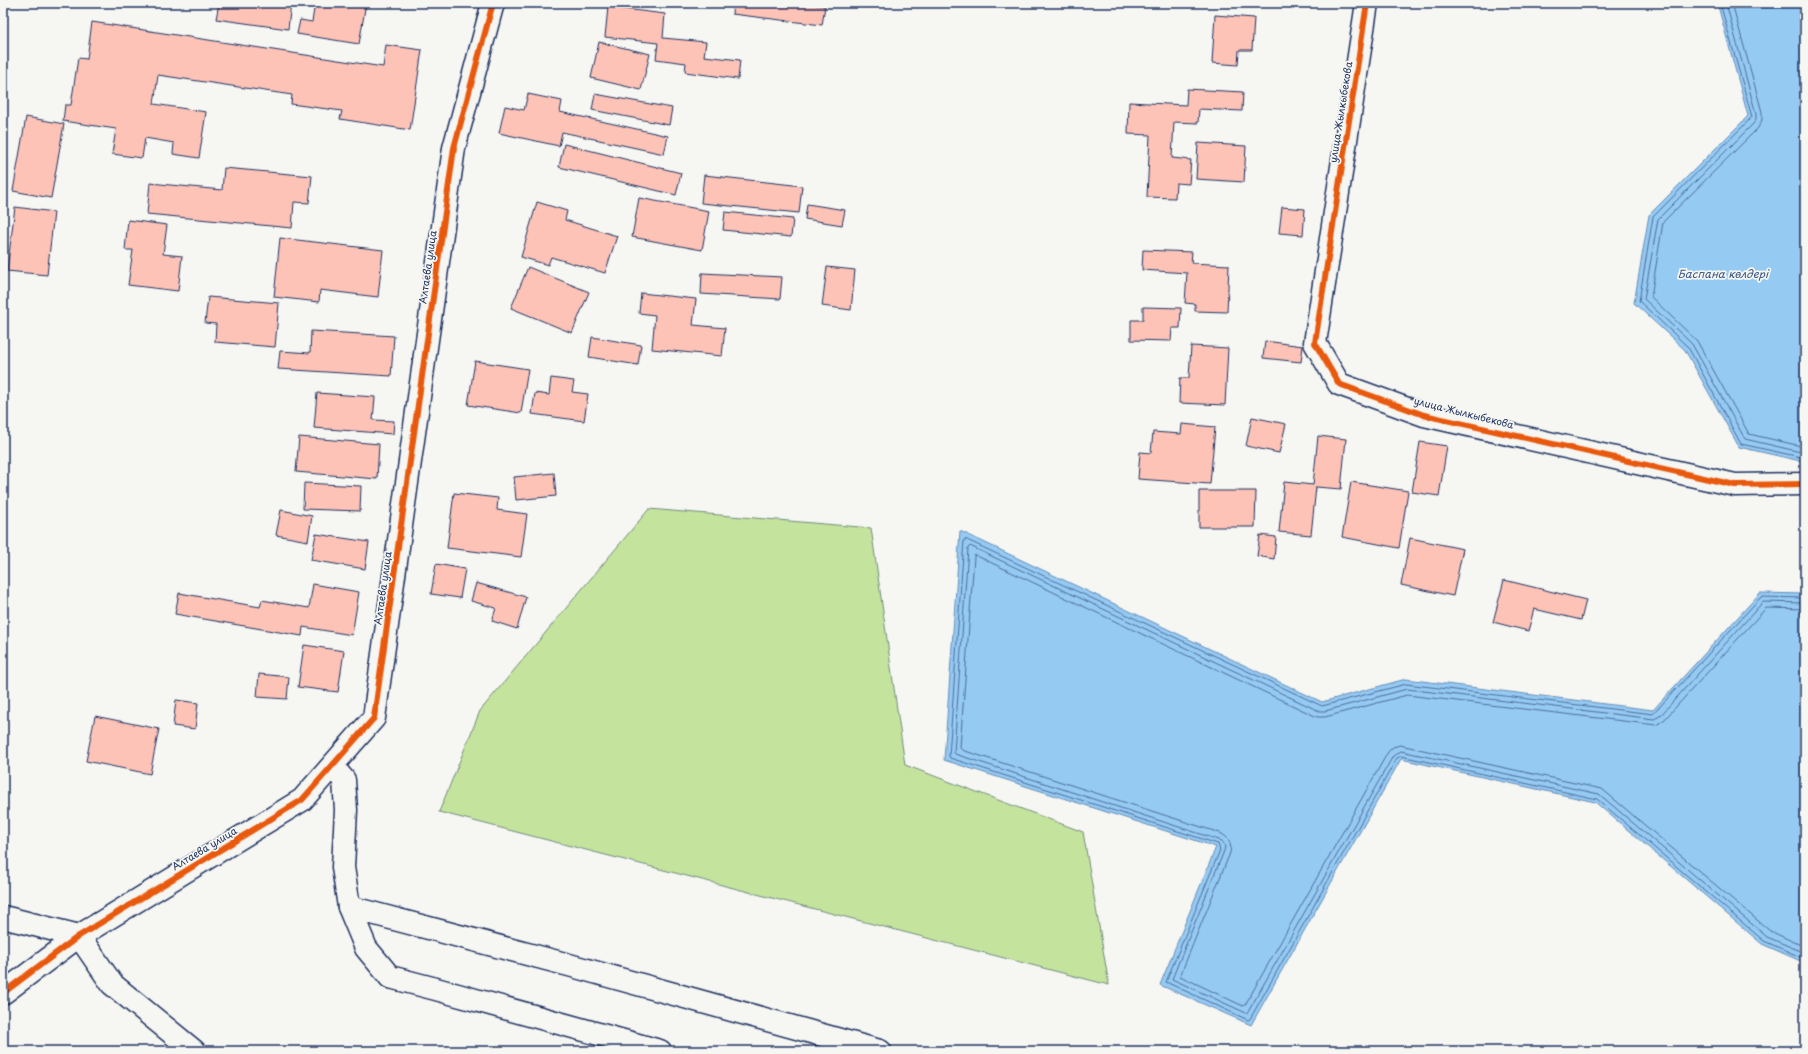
<svg xmlns="http://www.w3.org/2000/svg" width="1808" height="1054" font-family="'Playpen Sans',sans-serif">
	<rect width="100%" height="100%" fill="#f6f6f2"/>
	<filter id="ink" filterUnits="userSpaceOnUse"><feTurbulence type="fractalNoise" baseFrequency=".025" numOctaves="2"/><feDisplacementMap in="SourceGraphic" scale="8" xChannelSelector="R" yChannelSelector="G"/><feConvolveMatrix kernelMatrix="1 2 1 2 8 2 1 2 1" color-interpolation-filters="sRGB"/></filter>
	<g filter="url(#ink)">
		<path fill="#c4e49d" stroke="#708a7e" d="M649 509 871 528 905 765 1083 832 1109 985 439 812 480 711Z"/>
		<path fill="#95caf3" stroke="#648cb7" d="M1625 3H1805V462L1739 447 1685 350 1634 303 1649 215 1748 116 1718 6Z
			M960 531 1322 702 1406 679 1653 710 1760 593 1805 594V963L1762 944 1595 802 1401 759 1251 1025 1160 985 1216 847 944 760Z"/>
		<g fill="none" stroke-linecap="round" stroke-linejoin="round">
			<path stroke="#4c6d9a" stroke-width="1" d="M1720 3 1752 117 1653 217 1639 301 1688 347 1741 444 1805 458
				M1726 3 1756 114V119L1754 123 1658 219 1644 299 1692 344 1745 439 1805 453
				M1732 3 1762 112V120L1758 128 1663 222 1651 297 1697 341 1749 434 1805 447
				M1805 598 1761 597 1653 714 1406 684 1322 706 965 539 964 540 949 756 950 758 1218 844 1220 850 1166 982 1248 1020 1250 1019 1397 758 1401 756 1597 799 1764 941 1805 959
				M1805 603 1763 602 1660 716 1654 719 1407 689 1325 711H1319L970 546 968 548 954 752 955 754 1222 841 1225 846 1224 851 1172 979 1246 1013 1248 1012 1393 756 1401 751 1599 794 1767 937 1805 953
				M1805 609 1766 608 1664 720 1656 725 1407 695 1325 717H1317L975 555 974 557 960 748 962 750 1220 833C1229 837 1232 844 1230 853L1180 976 1243 1006 1245 1005 1388 752 1393 747 1400 745 1602 789 1770 931 1805 947"/>
		</g>
		<path fill="#fec3b7" stroke="#1b2f5e" d="M219 3H291L288 29 216 19Z
			M315 3H366L359 44 297 34 300 20 312 22Z
			M733 3H803L825 6 822 25 732 14Z
			M608 7 665 14 663 38 706 42 704 56 740 60 738 79 685 72 686 63 656 59 658 43 605 37Z
			M1215 15 1254 18 1252 50H1239L1238 65 1212 63Z
			M92 22 383 67 386 45 422 50 410 130 340 119 342 111 291 104 292 95 158 75 154 104 206 112 199 158 173 154 174 143 145 138 142 158 112 154 116 129 63 121 65 105H71L78 58 87 59Z
			M599 42 650 54 641 90 591 78Z
			M1187 89 1243 92 1242 111 1199 109 1198 123 1174 122 1172 158 1191 160 1189 184 1176 183 1175 198 1147 197 1150 135 1128 134 1129 102 1186 105Z
			M528 94 562 101 560 112 668 136 664 154 562 132 559 146 499 133 505 106 524 110Z
			M595 94 672 108 669 125 592 110Z
			M26 117 64 124 51 198 13 191Z
			M1198 143 1246 146 1244 182 1196 179Z
			M564 144 681 173 676 195 559 167Z
			M224 168 312 176 309 203 294 202 292 228 147 214 150 183 222 190Z
			M704 175 802 186 799 213 701 203Z
			M639 198 709 211 702 250 632 237Z
			M537 202 567 211 565 220 617 236 605 273 551 257 548 265 521 257Z
			M807 204 845 210 842 225 805 219Z
			M15 207 54 212 47 275 7 271Z
			M1282 207 1305 209 1303 235 1279 233Z
			M725 212 793 219 791 237 723 230Z
			M128 220 167 225 163 254 182 256 178 291 128 285 133 250H125Z
			M280 238 383 250 378 297 320 290 319 302 274 297Z
			M1143 250 1192 252 1191 263 1229 265 1227 312 1195 311V304L1185 303 1187 273 1142 270Z
			M528 267 589 292 572 333 511 308Z
			M827 267 855 270 851 310 822 306Z
			M702 273 782 277 780 299 701 294Z
			M641 293 696 299 693 325 725 328 722 356 652 349 655 315 639 313Z
			M208 297 279 303 275 347 215 342 216 324 205 323Z
			M1143 307 1181 308 1180 328H1172L1171 341 1131 340V320H1143Z
			M311 331 394 336 391 376 278 369 280 351 310 353Z
			M592 337 641 345 638 365 589 357Z
			M1265 341 1303 346 1301 362 1263 358Z
			M1191 346 1228 348 1225 405 1179 403 1180 378H1189Z
			M475 361 528 369 521 413 468 405Z
			M551 378 574 381 572 392 588 394 584 421 532 414 535 393 549 395Z
			M317 393 375 397 373 420 394 421 393 434 314 428Z
			M1252 417 1286 424 1279 453 1246 446Z
			M1182 424 1215 427 1210 484 1138 479 1140 452 1151 453 1153 432 1181 434Z
			M1318 436 1346 439 1341 489 1316 487 1311 535 1279 532 1284 482 1313 485Z
			M299 437 379 444 377 479 296 472Z
			M1420 442 1447 446 1439 496 1412 492Z
			M554 473 556 496 516 500 514 477Z
			M1351 482 1408 491 1399 548 1342 537Z
			M304 483 361 486 360 511 303 509Z
			M1199 491H1256L1255 527H1199Z
			M454 493 498 498 497 510 527 514 521 557 447 548Z
			M281 510 312 516 308 541 276 535Z
			M316 534 369 542 365 569 311 560Z
			M1260 535 1276 537 1274 559 1257 556Z
			M1410 538 1463 549 1453 596 1401 585Z
			M436 564 465 569 460 598 431 594Z
			M1504 580 1586 600 1581 620 1534 609 1528 631 1493 622Z
			M476 583 526 597 517 629 492 621 496 608 471 601Z
			M313 584 359 592 352 635 303 627 302 636 175 614 179 593 260 607 262 600 309 608Z
			M304 645 344 651 338 692 298 687Z
			M259 674 289 677 287 699 257 697Z
			M176 700 198 703 195 729 173 726Z
			M95 716 159 729 150 774 86 761Z"/>
		<g fill="none" stroke-linecap="round" stroke-linejoin="round">
			<g stroke="#1b2f5e" stroke-width="25">
				<path id="minor" d="M1367 3 1315 343 1339 384 1424 415 1735 485 1805 484
					M332 766 344 780 346 810 343 867 349 907 366 948 390 977
					M3 917 79 936 112 984 194 1051
					M3 993 79 936 302 800 374 718 454 148 493 3"/>
			</g>
			<g stroke="#1b2f5e" stroke-width="25">
				<path id="major" d="M349 907 569 965 880 1051
					M390 977 436 989 660 1051"/>
			</g>
			<use href="#minor" stroke="#f6f6f2" stroke-width="22"/>
			<use href="#major" stroke="#f6f6f2" stroke-width="22"/>
			<g stroke="#f6f6f2" stroke-width="8">
				<path id="cycleway" d="M1367 3 1315 343 1339 384 1424 415 1735 485 1805 484
					M3 993 79 936 302 800 374 718 454 148 493 3"/>
			</g>
			<use href="#cycleway" stroke="#e8590c" stroke-width="6"/>
		</g>
	</g>
	<g text-anchor="middle" dominant-baseline="central" stroke-width="3.5" stroke-linejoin="round" paint-order="stroke">
		<g font-size="10" fill="#1b2f5e" stroke="#f6f6f2">
			<text transform="translate(1340 112) rotate(-81)">улица Жылкыбекова</text>
			<text transform="translate(427 267) rotate(-82)">Алтаева улица</text>
			<text transform="translate(1464 412) rotate(14)">улица Жылкыбекова</text>
			<text transform="translate(382 588) rotate(-82)">Алтаева улица</text>
			<text transform="translate(204 848) rotate(-31)">Алтаева улица</text>
		</g>
		<g font-size="11" font-style="italic" fill="#3a5683" stroke="#f6f6f2">
			<text x="1723" y="273">Баспана көлдері</text>
		</g>
	</g>
	<rect width="1808" height="1054" fill="none" stroke="#f6f6f2" stroke-width="16"/>
	<rect x="8" y="8" width="1792" height="1038" fill="none" stroke="#1b2f5e" stroke-width="1.5" filter="url(#ink)"/>
</svg>
